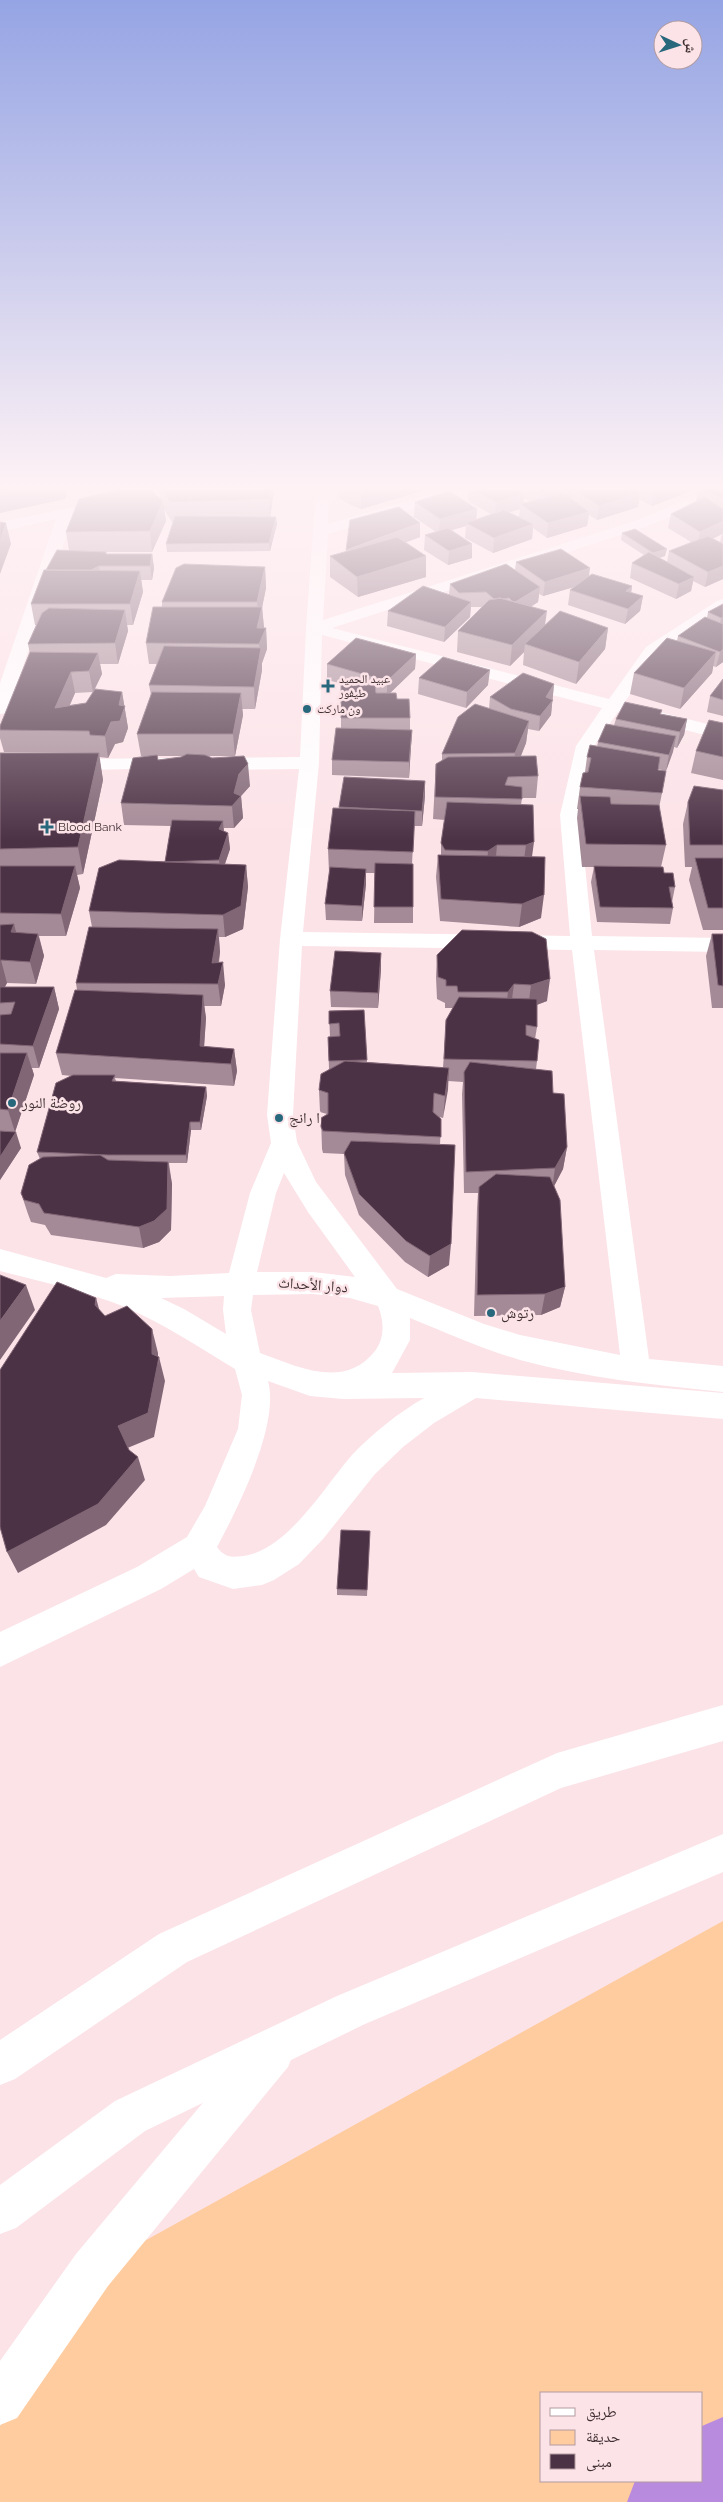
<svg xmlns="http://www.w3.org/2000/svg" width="723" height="2502" font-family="Raleway,'Noto Naskh Arabic',sans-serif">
	<rect width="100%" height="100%" fill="#fce3e8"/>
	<path fill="#ffcca0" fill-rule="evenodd" d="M723 1921V2502H0V2426L92 2270ZM542 2393H702V2481H542Z"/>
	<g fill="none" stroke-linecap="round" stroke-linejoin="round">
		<path fill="#b88bdf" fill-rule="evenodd" d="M723 2417V2502H627L635 2481H702V2426Z"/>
		<path fill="#fff" fill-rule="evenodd" d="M146 490H173L171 493 119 505 112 501 114 498Z
			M316 490H330L328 524 445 490H469L467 493 328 534 323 620 638 520 708 490H723V495L648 526 332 628 609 699 646 647 717 601 723 599V611L658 655 624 703 723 728V740L618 712 594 746 580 815 592 936 723 938V952L594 950 649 1359 723 1366V1392C655 1385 586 1378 520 1360 482 1349 447 1333 410 1318V1340L392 1373 472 1372 723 1393V1419L476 1398 434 1423 403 1447 375 1474 323 1539 299 1564 274 1580 262 1585 233 1589 199 1577 194 1569 161 1589 0 1667V1632L137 1567 187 1537 205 1506 238 1429 242 1395 235 1369C199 1347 164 1324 125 1307 85 1291 42 1282 0 1271V1249L106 1278 116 1274 170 1276 229 1273 250 1193 271 1143 267 1115 280 939 299 769 211 770 204 768 201 764 204 760 211 758 300 757 306 628ZM322 635 602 708 576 746 560 815 570 936 303 932 319 763ZM302 946 572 950 620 1355 520 1335 484 1324 397 1289 316 1182 297 1142 293 1115ZM284 1173 308 1212 355 1277 313 1272H257L276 1193ZM313 1294 350 1298 378 1306C384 1321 385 1338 375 1351 344 1390 299 1367 260 1353L251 1310 253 1295ZM224 1296 223 1310 226 1334 184 1309 161 1298ZM268 1381 310 1396 343 1399 424 1398C398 1413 373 1433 352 1455 324 1487 288 1550 243 1556 232 1558 224 1557 217 1547 238 1508 280 1424 268 1381Z
			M79 506 86 510 84 513 73 516 9 709 6 713 0 714V683L56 519 0 532V522Z
			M168 758 175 760 178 764 175 768 0 772V760Z
			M273 2031 288 2037 294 2052 288 2067 108 2286 17 2418 0 2425V2361L76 2254 258 2037Z"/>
		<path fill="#fff" fill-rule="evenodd" d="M723 1705V1741L561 1788 187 1962 15 2079 0 2085V2040L159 1934 557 1753Z
			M723 1834V1872L365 2024 145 2131 16 2228 0 2234V2185L115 2101 337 1996Z"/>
	</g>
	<path fill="#a48a96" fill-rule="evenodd" d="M159 490H274L270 517 277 524 270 551 167 552 166 544 173 522H172L164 509 166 521 152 552H106V554H152L154 568 152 580H141L143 592 133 625H127L128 631 118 664H100L102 674 94 691 122 692 128 728 123 742 115 744 108 758 99 757 103 780 83 874 77 875 80 888 66 936H39L44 956 36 984 7 983 5 987H54L59 1009 39 1068H32L34 1075 15 1132 3 1131 21 1148 0 1180V753H93L4 752 0 738V726L30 654 28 644 36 625H35L31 604 47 570 69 550 66 532 160 498ZM93 692 86 703 70 705 75 693Z
		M339 490H425L361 509 353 506 339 498Z
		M468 490H691V491L652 506 639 499 638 507 597 520 589 515 587 526 547 538 533 528 532 539 493 553 465 538 466 526 451 530 472 544V558L448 565 424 550 425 535 436 532 414 517 415 502 477 509 476 520 491 514 468 501ZM524 498 530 501 524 503ZM520 509 519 517 509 512Z
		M698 490H723V579L705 587 693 581 691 591 676 599 630 578 632 563 644 555 621 540 622 533 665 556 659 558 667 562 669 551 691 542 668 528 671 514 696 502ZM722 534 720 542 713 539Z
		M420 523V537L406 542 426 556V577L358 597 330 577V556L346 552Z
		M516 562 589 576 632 586 631 593 643 596 640 611 625 624 568 605 570 590 574 587 543 596 539 594 538 602 531 607 545 625 608 628 605 649 576 684 523 665 524 652 510 666 457 652 458 631 482 607H471L470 617 444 642 387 626 388 611 449 595 450 584 515 570Z
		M265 567 266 588 262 607 264 628H266L267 649 262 663V670L255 709H242L243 715 235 756H209L250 786 241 796 243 818 234 828H224V831L228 833 230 849 225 864 246 865 248 887 243 929 225 937H219L220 952 219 963 225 985 221 1006H204L206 1018 204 1047 234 1049 237 1071 234 1086 115 1078 116 1081 206 1087 207 1096 201 1130H191L187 1163H169L172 1184 171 1230 159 1242 143 1248 51 1235 45 1225 31 1222 28 1214 21 1193 40 1159 37 1152 72 1076 62 1075 56 1053 77 990 76 983 92 927 89 911 165 862 171 826 124 825 121 803 148 756H141L137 734 151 695 149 685 157 664H149L146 643 162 607V602ZM158 756H183L181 757 158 760Z
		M723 604V662L716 667 713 666 712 673 680 709 630 694 634 673 677 641 678 636 707 618 708 612Z
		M416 654 415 669 390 693 397 699 410 718V730H412L409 778 332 775V760L341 728V685H347L327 680V664Z
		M419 678 488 685 466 708 418 694Z
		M723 679V716L707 712 710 696Z
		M554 684 551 715 539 731 528 729 526 743 521 756 538 776 536 798H522L521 805 532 857 541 918 519 927 440 921 436 877 438 855H441V843L445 820 433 819 436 764 442 761V754L489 709 490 697Z
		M662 710 661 714 687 719 684 735 677 748 674 747 666 771 658 769 662 793 659 808 666 845 661 867 664 873 675 887 672 902 673 908 670 924 597 922 591 882 594 867H582L577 818 578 809H577L580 787 585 772 587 757 597 747 598 742 614 725 616 719Z
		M723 723V780L691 773 696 751Z
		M723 790V930H703L689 880 692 867H685L683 824 688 802Z
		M425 796 422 826H414L412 864 413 907V923H374L375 873H366V884L362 921 326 920 325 904 330 872H329L328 849 339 807Z
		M532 932 547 1001 537 1005V1027L535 1039 537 1061 536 1069 553 1093 567 1147 563 1169 554 1186 565 1287 560 1307 541 1315 474 1316 477 1208 478 1193H464L462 1094 463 1082 448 1081 443 1118 439 1117 441 1119 440 1145 449 1265 428 1277 405 1262 359 1215 345 1175 344 1154 323 1153 322 1149 321 1118 327 1114 320 1112 319 1090 329 1069 328 1037H330L329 1011 364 1010 367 1062 443 1068 446 1020 453 1008H445V1003L437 999 436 977 437 955Z
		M712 934H723V1008H712L706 956Z
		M381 969 378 1008 331 1007 330 991Z
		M370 1531 367 1596 337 1595V1589Z"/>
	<path fill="#816776" d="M10 490H68L65 499 0 513V492Z
		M270 490H274L270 519 269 499Z
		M361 490H425L361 509Z
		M549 490H562L561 500 540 507 542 493Z
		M564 490H573V497L563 499Z
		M659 490H691V491L652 506 654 492Z
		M640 493 638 507 597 520 599 506Z
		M524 494 523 506 520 504V509L495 517 496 502Z
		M163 501 166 521 152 552 150 531Z
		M477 509 476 523H466V526L439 534 440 519Z
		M589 512 587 526 547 538 548 523Z
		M276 517 277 524 270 551 269 543Z
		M723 521V531L722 534 697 546 700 532Z
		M6 523 11 544 0 574V541Z
		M420 523V537L346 565V550Z
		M533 524 532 539 493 553 494 538Z
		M472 544V558L448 565 449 551Z
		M667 549 665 556 652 560 653 553Z
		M152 554 154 568 152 580 150 566Z
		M426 556V577L358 597 357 577Z
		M99 566 101 580 90 571Z
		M723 566V579L705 587 708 572Z
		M265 567 266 588 260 618 262 607 264 628H266L267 649 262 663V670L255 709 254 687 260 652 257 628 259 623 257 602Z
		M590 568 588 583 543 596 545 582Z
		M140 571 143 592 133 625 130 604Z
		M694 577 691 591 676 599 679 584Z
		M632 586 630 601 626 591Z
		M540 587 538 602 512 618 513 603Z
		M643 596 640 611 625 624 628 609Z
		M471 602 470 617 444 642 445 627Z
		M125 610 128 631 118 664 115 643Z
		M547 611 544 632 525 644 524 652 510 666 512 645Z
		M723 617V630L718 633 721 618Z
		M608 628 605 649 576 684 579 662Z
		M723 649V662L716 667 720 652Z
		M716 652 712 673 680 709 684 688Z
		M98 653 102 674 93 692 89 671Z
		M416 654 415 669 387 696V681Z
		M490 670 488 685 466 708 467 692Z
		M71 672 75 693 59 729 55 708Z
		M554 684 551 715 539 731 540 716 546 697Z
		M122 692 128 728 123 742 115 744 108 758 105 736 119 705Z
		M241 693 243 715 235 756 233 734Z
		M687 719 684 735 677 748 680 732Z
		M529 721 526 743 513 775 515 753Z
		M412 730 409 778V762Z
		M676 736 673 752 666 771 669 755Z
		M99 753 103 780 83 874 78 847Z
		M248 764 250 786 241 796 243 818 234 828 232 806 234 793 239 774Z
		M425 781V796L422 826V811Z
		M223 821 224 837 219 829Z
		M228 833 230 849 221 875 219 860Z
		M534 842 531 864 523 867 526 845Z
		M497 845 495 868 486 874 488 851Z
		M246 865 248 887 243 929 225 937 223 915Z
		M75 866 80 888 66 936 61 914Z
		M366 869V884L362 921V906Z
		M544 895 541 918 519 927 522 904Z
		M14 924 20 947 11 932Z
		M218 929 220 952 215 984 212 963Z
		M38 934 44 956 36 984 30 962Z
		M381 953V969L378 1008V993Z
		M1 960 7 983 0 995V962Z
		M223 962 225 985 221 1006 218 984Z
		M550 979 547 1001 528 1008 531 985Z
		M514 984 511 1007 505 1015 508 992Z
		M54 987 59 1009 39 1068 33 1046Z
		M203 995 206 1018 203 1062 200 1046Z
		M234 1049 237 1071 234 1086 231 1064Z
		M27 1053 34 1075 15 1132 8 1110Z
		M449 1068 448 1090 443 1118 445 1096Z
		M206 1087 207 1096 201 1130 200 1122Z
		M190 1122 191 1130 187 1163 186 1155Z
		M16 1132 21 1148 0 1180V1157Z
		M567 1147 563 1169 552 1190 555 1168Z
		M168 1162 172 1184 171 1230 159 1242 143 1248 139 1227Z
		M451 1244 449 1265 428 1277 430 1256Z
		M26 1285 35 1310 0 1360V1321Z
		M565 1287 560 1307 541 1315 545 1294Z
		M96 1298 103 1323 95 1305Z
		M152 1329 158 1353V1364L159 1357 165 1381 154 1437 125 1449 118 1426 152 1354Z
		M138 1457 145 1480 106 1525 18 1573 7 1552Z"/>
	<path fill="#4c3245" stroke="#816776" d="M0 490H10L0 492Z
		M118 490H151L163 501 150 531 66 532 79 499Z
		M163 490H270L269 499 170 502Z
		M475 490H518L524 494 496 502Z
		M538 490H549L542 493Z
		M575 490H636L640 493 599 506Z
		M703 490H723V498Z
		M449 491 477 509 440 519 415 502Z
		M564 493 589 512 548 523 520 504Z
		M705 497 723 509V521L700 532 671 514Z
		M399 507 420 523 346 550 350 520Z
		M504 510 533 524 494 538 466 523Z
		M175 516 276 517 269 543 166 544Z
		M0 522 6 523 0 541Z
		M448 528 472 544 449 551 425 535Z
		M635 529 667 549 653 553 622 533Z
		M708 536 723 544V566L708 572 669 551Z
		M397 537 426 556 357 577 330 556Z
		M561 549 590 568 545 582 516 562Z
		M57 550 106 552V554H152L150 566H99L91 570H46Z
		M649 552 694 577 679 584 632 563Z
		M184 564 265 567 257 602H162L176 568Z
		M506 564 540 587 515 602 512 601 509 598 504 599 500 598 494 599 486 592 459 593 450 584Z
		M44 570 140 571 130 604H31Z
		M592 574 632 586 626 591 643 596 628 609 570 590Z
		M423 586 471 602 445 627 388 611Z
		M500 598 547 611 512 645 458 631 489 600Z
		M723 604V617L721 618 708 612Z
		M153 607H262L257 628H266L259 644 146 643Z
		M49 608 125 610 115 643 28 644 42 613Z
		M560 611 608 628 579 662 525 644Z
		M705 617 723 624V649L720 652 678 636Z
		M356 638 416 654 387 681 327 664Z
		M667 638 716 652 684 688 634 673Z
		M164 646 261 648 254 687 149 685Z
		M30 652 98 653 89 671 71 672 55 708 86 703 95 689 122 692 119 705 125 706 120 721 111 722 105 736 90 735 89 731 0 730V726Z
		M443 657 490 670 467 692 419 678Z
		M523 673 554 684 546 697 553 700 540 716 511 709 490 697Z
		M723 679V700L710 696Z
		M341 685H375L376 693H396L397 699H409L410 718H341Z
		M152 692 241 693 233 734H137Z
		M625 702 662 710 660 714 687 719 680 732 616 719Z
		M475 704 529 721 515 753 442 754 458 717Z
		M709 720 723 723V757L696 751Z
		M606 724 676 736 669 755 598 742Z
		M336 728 412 730 409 762 332 760Z
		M590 745 660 757 658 770 666 771 662 793 580 787 583 773 588 772 591 758 587 757Z
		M0 753H99L78 847 0 849Z
		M187 754 205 755 212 758 244 756 248 764 239 774 234 793 241 796 232 806 121 803 133 758 157 755 158 760 181 757Z
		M536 756 538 776 508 777 505 785 522 787V799L435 797 436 764 448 757Z
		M344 777 425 781 422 811 339 807Z
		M694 786 723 790V845H690L688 802Z
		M580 796 610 797 611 804 659 805 666 845 586 844Z
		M447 802 533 805 534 842 526 845H497L488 851 445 850 441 843Z
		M333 808 415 811 413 852 328 849Z
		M172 820 223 821 219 829 228 833 219 860 165 862Z
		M438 855 545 857 544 895 522 904 441 899Z
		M695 858H723V908H708Z
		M119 860 246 865 241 906 223 915 89 911 99 868Z
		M375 863 413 864V907H374Z
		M0 866H75L61 914 0 913Z
		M594 866 663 867 664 873H673L675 887H669L673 908 600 907Z
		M330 867 366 869 362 906 325 904Z
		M14 924 11 932 38 934 30 962 1 960 0 962V925Z
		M89 927 218 929 212 963 223 962 218 984 76 983Z
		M462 930 532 932 546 939 550 979 531 985 514 984 508 992H458L457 986H446V980L438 977 437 955Z
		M712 934H723V986L718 985Z
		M335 951 381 953 378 993 330 991Z
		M0 987H54L33 1046 0 1044V1015L11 1014 15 1002 0 1003Z
		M75 990 203 995 200 1046 234 1049 231 1064 56 1053Z
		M459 997 537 999V1027L526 1025V1035L539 1040 537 1061 444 1059 446 1020Z
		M364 1010 367 1060 329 1061 328 1037 340 1036 339 1023 329 1024V1011Z
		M0 1053H27L8 1110 0 1109Z
		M345 1061 449 1068 445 1096 434 1093 433 1112 441 1119V1137L323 1131 321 1127V1118L328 1114V1093L319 1090 321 1074Z
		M470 1062 552 1071 553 1093 564 1094 567 1147 555 1168 466 1172 464 1072Z
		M73 1075H115L112 1081 206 1087 200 1122H190L186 1155H108L37 1152 56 1083Z
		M0 1131 16 1132 0 1157Z
		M351 1141 455 1145 451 1244 430 1256 406 1241 359 1194 344 1153Z
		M100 1155 108 1160 168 1162 167 1209 154 1221 139 1227 44 1213 39 1204 24 1200 21 1193 29 1165 43 1157Z
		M496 1174 550 1177 560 1200 565 1287 545 1294 477 1295 479 1187Z
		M0 1275 26 1285 0 1321Z
		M57 1282 96 1298 95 1305 105 1316 127 1306 152 1329V1354L159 1357 148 1413 118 1426 129 1450 138 1457 98 1504 7 1552 0 1527V1370Z
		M341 1530 370 1531 367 1590 337 1589Z"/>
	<linearGradient id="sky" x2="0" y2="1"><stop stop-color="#95a4e4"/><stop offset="0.58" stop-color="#fef2f5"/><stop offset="1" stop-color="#fef2f5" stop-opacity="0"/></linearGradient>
	<rect width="723" height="841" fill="url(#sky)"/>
	<g fill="#27687c" stroke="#fce3e8" stroke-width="2">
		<path d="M325.5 678.5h5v5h5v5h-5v5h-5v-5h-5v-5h5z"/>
		<circle cx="307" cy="709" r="5"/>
		<path d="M44.5 819.5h5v5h5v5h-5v5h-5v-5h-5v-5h5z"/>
		<circle cx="12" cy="1103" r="5"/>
		<circle cx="279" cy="1118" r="5"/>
		<circle cx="491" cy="1313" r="5"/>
	</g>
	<g text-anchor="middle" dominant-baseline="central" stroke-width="5" stroke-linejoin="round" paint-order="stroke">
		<g font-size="12" fill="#403033" stroke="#fce3e8" text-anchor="start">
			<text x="339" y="679">عبيد الحميد<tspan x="339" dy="14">طيفور</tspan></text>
			<text x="317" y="709">ون ماركت</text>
			<text x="58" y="827">Blood Bank</text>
		</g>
		<g font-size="15" fill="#403033" stroke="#fce3e8" text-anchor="start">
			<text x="22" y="1103">روضة النور</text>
			<text x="289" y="1118">ا رانج</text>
			<text x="501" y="1313">رتوش</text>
		</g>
		<g font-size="15" fill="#403033" stroke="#fce3e8">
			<text transform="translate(313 1285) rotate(4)">دوار الأحداث</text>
		</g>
	</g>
	<rect x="540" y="2392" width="162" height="90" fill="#fce3e8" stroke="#b19ba0"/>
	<rect x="550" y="2408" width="25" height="8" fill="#ffffff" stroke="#b19ba0"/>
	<text x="586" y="2417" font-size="15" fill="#403033">طريق</text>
	<rect x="550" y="2430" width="25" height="15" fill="#ffcca0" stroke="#b19ba0"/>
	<text x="586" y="2442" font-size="15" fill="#403033">حديقة</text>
	<rect x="550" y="2454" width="25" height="15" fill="#4c3245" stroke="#b19ba0"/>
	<text x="586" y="2467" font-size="15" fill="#403033">مبنى</text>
	<g transform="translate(678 45) rotate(94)"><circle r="24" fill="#fce3e8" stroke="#b19ba0"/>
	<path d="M0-4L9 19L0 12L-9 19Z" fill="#27687c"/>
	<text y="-8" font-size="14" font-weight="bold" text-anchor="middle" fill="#403033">ش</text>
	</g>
</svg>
